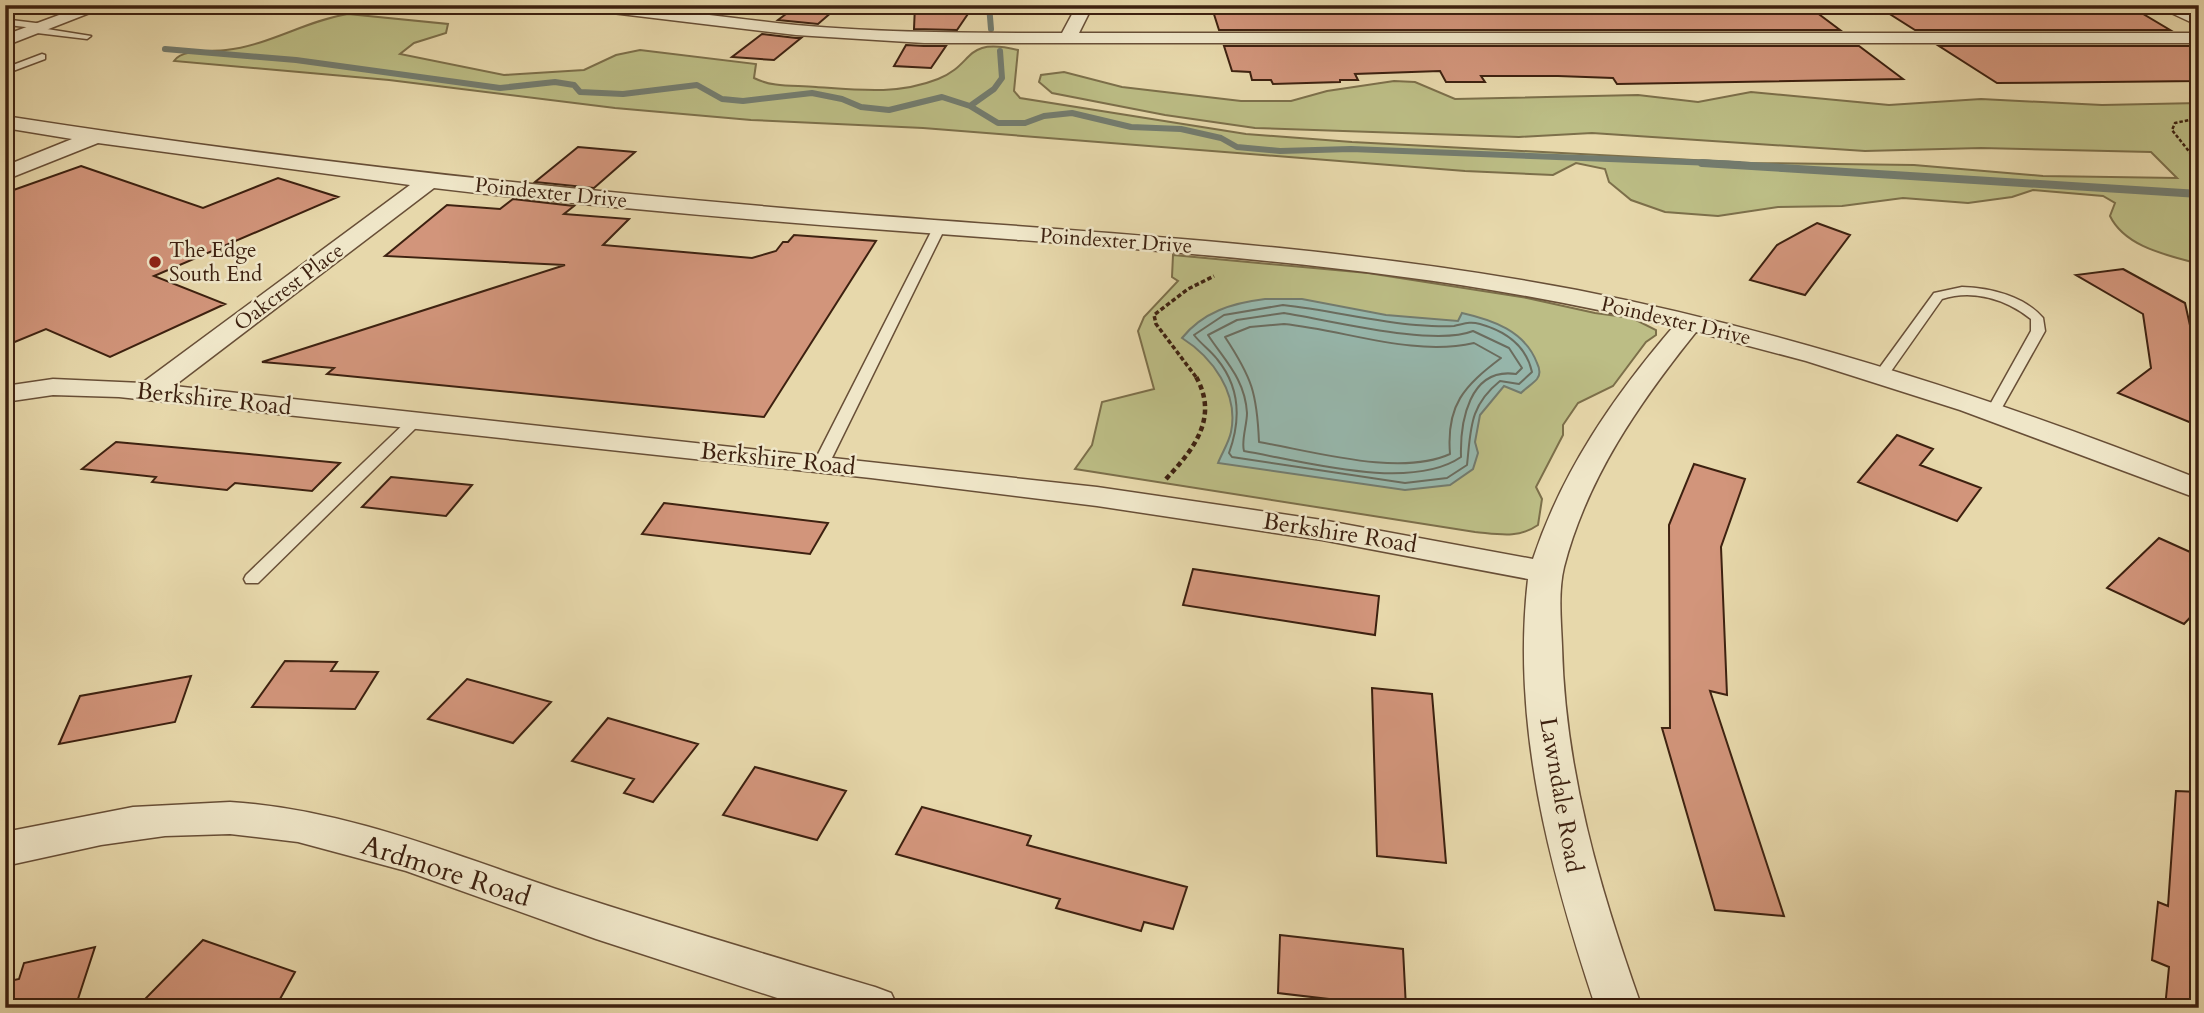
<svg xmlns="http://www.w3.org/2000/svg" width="2204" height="1013" font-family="Cardo,serif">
	<rect width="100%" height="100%" fill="#e7d8ab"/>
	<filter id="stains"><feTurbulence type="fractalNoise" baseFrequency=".00286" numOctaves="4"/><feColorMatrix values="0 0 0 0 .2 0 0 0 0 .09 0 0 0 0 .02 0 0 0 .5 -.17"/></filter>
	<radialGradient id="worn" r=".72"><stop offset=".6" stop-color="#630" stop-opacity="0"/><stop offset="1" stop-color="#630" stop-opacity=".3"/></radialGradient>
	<path fill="#bcbd85" stroke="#7c6f4a" stroke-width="2" d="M348 14 448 24 446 33 414 43 400 54 504 75 584 70 616 55 640 50 756 64 754 78C774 88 794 85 816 87 858 90 898 95 938 79 976 64 962 37 1018 50L1014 91 1020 98 1246 134 1352 142 1750 163 1914 165 2043 176 2177 178 2151 152 1981 148 1865 151 1592 133 1519 137 1255 128 1165 115 1052 93 1039 82 1041 75 1064 72 1122 87 1241 101H1291L1327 91 1394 81 1415 82 1455 99 1638 95 1698 102 1751 92 1889 105 1981 99 2102 105 2199 103V264C2167 255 2125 247 2110 216L2115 203 2103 196 2033 190 2012 197 1968 203 1903 198 1842 206 1778 207 1718 216 1665 212 1631 200 1609 182 1605 169 1576 163 1553 175 1465 171 923 128 751 120 615 108 389 80 174 61C182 48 212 52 226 50 270 45 305 21 348 14Z
		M1173 255 1368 273 1527 298 1595 313 1632 318 1656 330V335L1646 342 1613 386 1578 403 1563 425V435L1536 487 1542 499 1538 525C1518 539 1498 534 1475 532L1075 469 1092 445 1102 402 1154 389 1138 331 1144 317 1178 281 1172 277Z"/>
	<path fill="#97b9af" stroke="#737c6f" stroke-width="2" d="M1265 299H1302L1386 315 1458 321 1462 313C1493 320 1525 331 1537 363 1539 367 1541 374 1537 379 1534 383 1526 388 1521 393L1504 386 1480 415 1475 442 1478 453 1473 469 1450 485 1405 490 1218 463C1222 453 1229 442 1231 432 1239 393 1212 357 1182 338 1203 312 1232 303 1265 299Z"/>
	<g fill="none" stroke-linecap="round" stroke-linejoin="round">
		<path stroke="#6a6d60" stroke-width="2" d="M1283 305C1328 310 1372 321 1416 325 1429 326 1442 327 1454 326 1464 324 1469 321 1480 324 1505 331 1526 345 1532 372L1519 384 1500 381C1469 406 1471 429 1467 465L1447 478 1405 483 1232 457 1229 453C1241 420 1240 387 1217 359 1210 350 1201 344 1194 335L1224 315Z
			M1284 313C1329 320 1434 347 1473 331L1509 348 1522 368 1516 374C1469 367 1460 422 1461 457 1410 492 1302 461 1244 451 1241 441 1247 425 1247 413 1245 379 1225 361 1208 335L1237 320Z
			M1284 324C1345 330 1413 357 1474 343L1501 358C1464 386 1446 405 1450 454 1400 477 1312 451 1259 442 1257 393 1252 378 1225 337L1250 327Z"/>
		<path stroke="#737c6f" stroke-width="6" d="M989 5 991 29
			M165 49 296 60 500 88 555 82 574 85 580 92 623 94 697 85 722 99 743 101 812 93 842 99 861 107 889 110 942 97 970 106 998 123H1025L1044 116 1072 113 1131 127 1181 129 1221 138 1237 147 1280 151 1351 149 1739 164
			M970 106 994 89 1002 78 1000 51"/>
		<path stroke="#737c6f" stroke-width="8" d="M1702 163 2199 194"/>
	</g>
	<path fill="#d2957b" stroke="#3d2110" stroke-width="2" d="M798 5H840L818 24 778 20Z
		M915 5H974L957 30 914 29Z
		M1271 5H1587L1590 9H1630L1632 12 1812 9 1840 30H1219L1212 8Z
		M1930 5H2128L2170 30H1915L1877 6Z
		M762 34 796 38H801L774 60 732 57Z
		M906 45 924 46H946L931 68 894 66Z
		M1224 46H1859L1903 79 1617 84 1613 78 1558 76H1481L1485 82H1446L1440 71 1355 74 1358 80H1340V82L1273 84 1271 80H1252L1250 72 1232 71Z
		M1939 46H2195L2199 48V81L1997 83Z
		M578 147 635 152 594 188 535 182Z
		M81 166 203 208 278 178 338 197 154 276 225 304 110 357 46 329 5 346V193Z
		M513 199 574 206 564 214 629 219 603 245 752 258 776 251 783 242H788L794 235 876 241 764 417 327 374 334 368 262 362 565 265 385 256 447 205 500 209Z
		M1817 223 1850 235 1805 295 1750 280 1777 245Z
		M2123 269 2185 303 2199 366V426L2118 393 2151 368 2143 314 2076 275Z
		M1897 435 1933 449 1920 465 1981 488 1957 521 1858 482Z
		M116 442 249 454 340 463 312 491 235 483 227 490 152 482 156 477 82 469Z
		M1694 464 1745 479 1721 547 1727 695 1710 691 1784 916 1715 910 1662 728H1670L1669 525Z
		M391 477 472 485 446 516 362 507Z
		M664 503 828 523 810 554 642 534Z
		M2159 538 2199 556V608L2184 624 2107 588Z
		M1193 569 1379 596 1375 635 1183 605Z
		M285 661 337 662 331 671 378 672 355 709 252 707Z
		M191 676 175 722 59 744 80 696Z
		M467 679 551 702 513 743 428 719Z
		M1372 688 1432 694 1446 863 1377 856Z
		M608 718 698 744 653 802 624 793 634 779 572 761Z
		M755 767 846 791 817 840 723 815Z
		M2176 791 2199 792V1008H2165L2169 967 2152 960 2158 902 2168 906Z
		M922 807 1031 836 1027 845 1187 887 1173 929 1144 922 1141 931 1056 908 1060 899 896 854Z
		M1280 935 1403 949 1406 1008 1278 993Z
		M203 940 295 972 275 1008H173L146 998Z
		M95 947 75 1008H5V982L19 979 24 963Z"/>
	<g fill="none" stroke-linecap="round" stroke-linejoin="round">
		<g stroke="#684f37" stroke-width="3">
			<path id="lane" d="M17 5H29L5 14V10Z
				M11 20 44 24 47 29 91 36 87 39 37 33 34 32V28L8 25V21Z
				M42 54 45 55V59L5 74V68Z
				M939 225 945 228 829 464 826 467H816L813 464 933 228Z
				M1962 287C1991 288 2024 296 2043 318L2045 331 1999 413H1989L1987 410 2031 331V319C2006 299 1973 289 1942 299L1887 377H1877L1875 374 1934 293Z
				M415 417 420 418 422 421 420 424 258 583H246L244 579 246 575 410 418Z"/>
		</g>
		<g stroke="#684f37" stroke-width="3">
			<path id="street" d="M86 5H110L5 46V35Z
				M579 5C652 5 723 18 796 25 885 33 973 33 1062 33L1077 5H1093L1079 33H2199V43H924L796 35 587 10Z
				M2154 5H2177L2199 15V26Z
				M5 116C279 159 554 189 830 212 1079 232 1331 243 1577 290 1790 332 1997 399 2199 479V499L1960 410 1806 361 1696 332C1639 403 1587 478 1564 567 1558 592 1561 620 1562 646 1565 772 1600 890 1642 1008H1596C1550 870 1511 726 1528 579L1322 540 1097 506 871 478 119 397 53 395 5 402V386L53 379 142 383 410 185 98 143 5 180V166L72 139 5 128ZM434 188C629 211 825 226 1021 240 1240 257 1460 274 1673 327 1614 396 1562 471 1533 559L1322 520 1097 487 174 386Z
				M230 802C344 809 449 853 556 889 662 924 769 955 875 987L891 993 898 1008H808L596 939 406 871 298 842 230 834 165 836 101 845 5 866V832L133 807Z"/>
		</g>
		<path stroke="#3d2110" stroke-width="2.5" stroke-dasharray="3.5 2" stroke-linecap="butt" d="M2199 118 2175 123 2172 130 2199 164"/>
		<path stroke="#3d2110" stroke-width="3.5" stroke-dasharray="4.5 2.5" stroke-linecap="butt" d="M1196 377 1156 324 1154 315 1188 289 1214 276"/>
		<path stroke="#3d2110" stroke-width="4.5" stroke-dasharray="5 3.5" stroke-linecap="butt" d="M1166 479C1194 449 1220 417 1195 375"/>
		<use href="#lane" fill="#efe6c8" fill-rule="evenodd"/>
		<use href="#street" fill="#efe6c8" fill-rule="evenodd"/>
	</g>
	<circle fill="#8f2418" stroke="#efe6c8" stroke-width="2.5" cx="155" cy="262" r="7"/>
	<g text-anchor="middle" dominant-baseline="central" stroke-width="5" stroke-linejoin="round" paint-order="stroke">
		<g font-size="21" fill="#3d2110" stroke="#efe6c8">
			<text transform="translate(551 193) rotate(6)">Poindexter Drive</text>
			<text transform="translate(1116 241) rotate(4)">Poindexter Drive</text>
			<text transform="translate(289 287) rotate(-37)">Oakcrest Place</text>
			<text transform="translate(1676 321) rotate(13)">Poindexter Drive</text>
		</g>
		<g font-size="21" fill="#3d2110" stroke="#efe6c8" text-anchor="start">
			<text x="169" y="250">The Edge<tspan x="169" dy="24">South End</tspan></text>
		</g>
		<g font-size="24" fill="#3d2110" stroke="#efe6c8">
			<text transform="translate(214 399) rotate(6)">Berkshire Road</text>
			<text transform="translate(778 459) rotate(6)">Berkshire Road</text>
			<text transform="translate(1340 533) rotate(9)">Berkshire Road</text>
			<text transform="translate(1561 795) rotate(80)">Lawndale Road</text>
		</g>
		<g font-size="28" fill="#3d2110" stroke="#efe6c8">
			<text transform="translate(446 871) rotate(18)">Ardmore Road</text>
		</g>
	</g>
	<rect width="2204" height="1013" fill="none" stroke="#e7d8ab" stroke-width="28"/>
	<rect x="7" y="7" width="2190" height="999" fill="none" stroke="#3d2110" stroke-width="3.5"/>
	<rect x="14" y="14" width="2176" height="985" fill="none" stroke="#3d2110" stroke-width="2"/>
	<rect width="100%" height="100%" filter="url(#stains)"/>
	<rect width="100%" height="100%" fill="url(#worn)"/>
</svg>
